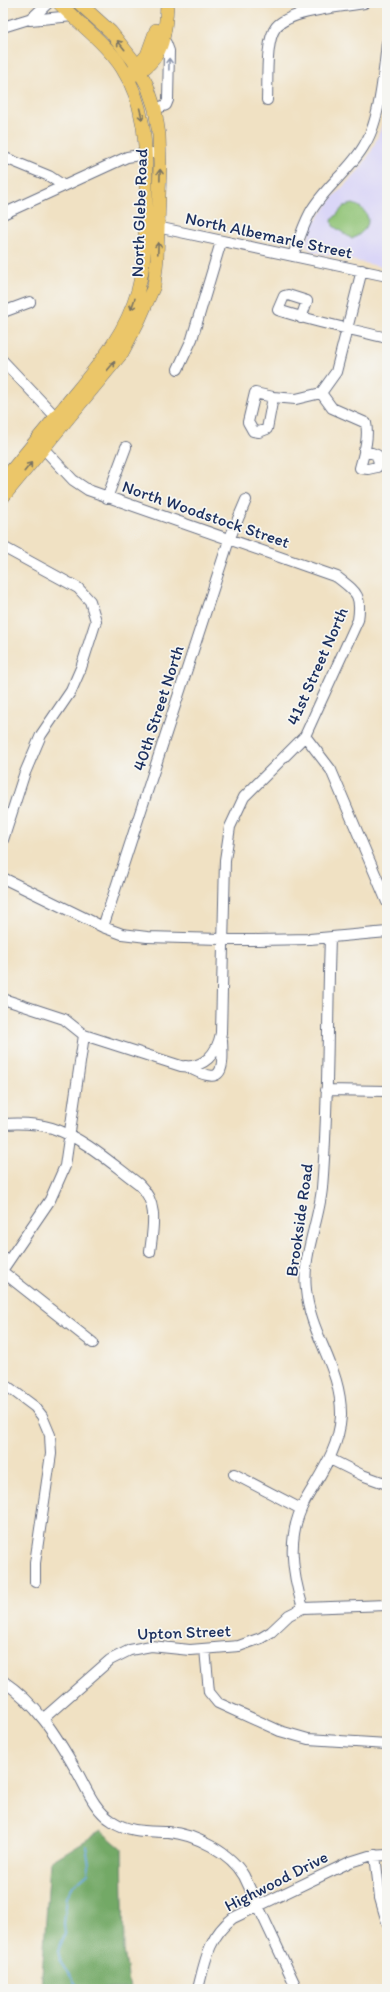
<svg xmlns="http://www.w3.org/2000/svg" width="390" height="1992" font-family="Itim,sans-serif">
	<rect width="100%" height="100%" fill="#f6f6f2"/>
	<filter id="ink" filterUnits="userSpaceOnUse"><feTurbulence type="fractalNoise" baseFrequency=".025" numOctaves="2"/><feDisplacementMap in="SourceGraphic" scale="8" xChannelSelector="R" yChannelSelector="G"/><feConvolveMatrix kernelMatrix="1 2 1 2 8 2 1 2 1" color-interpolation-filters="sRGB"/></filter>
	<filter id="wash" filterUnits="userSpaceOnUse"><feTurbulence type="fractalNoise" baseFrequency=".012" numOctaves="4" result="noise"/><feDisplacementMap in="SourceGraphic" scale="16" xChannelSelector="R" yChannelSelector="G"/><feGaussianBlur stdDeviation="0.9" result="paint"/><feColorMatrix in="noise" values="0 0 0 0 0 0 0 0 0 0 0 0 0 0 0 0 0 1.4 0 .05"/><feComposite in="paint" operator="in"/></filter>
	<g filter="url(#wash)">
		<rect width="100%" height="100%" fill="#f0e1c3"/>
		<path fill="#dad6f7" d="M387 105V268L314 252 306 247 307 241 314 223 334 196 359 170 371 152 380 131Z"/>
		<path fill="#8fc375" stroke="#55796a" d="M353 204C365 207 374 221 363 231 360 234 356 237 352 239L333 226 332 220 344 206Z"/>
		<path fill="#73a966" stroke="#476c62" d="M101 1831 122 1849 124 1950 130 1989H41L50 1862Z"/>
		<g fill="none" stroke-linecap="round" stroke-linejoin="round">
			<path stroke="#65a5d8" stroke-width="2" d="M79 1989 60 1960 58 1951 65 1934 64 1924 67 1896 73 1886 88 1873 89 1865 86 1846"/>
		</g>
	</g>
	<g filter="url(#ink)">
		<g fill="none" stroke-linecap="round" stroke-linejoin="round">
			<g stroke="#666d81" stroke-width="12">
				<path id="minor" d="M30 20 73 16
					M3 27 32 18 48 3
					M267 100C268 81 265 41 276 27 291 10 342 7 364 3
					M155 109 166 105 168 100 169 51 166 43 161 41
					M3 157 49 176 64 186
					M3 214 127 157 152 153
					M152 226 387 276
					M293 256C298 242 303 226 310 213 324 187 351 170 365 144 380 120 384 71 387 43
					M3 312 30 302
					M301 318 307 301 288 295 284 296 278 310C314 322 350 329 387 338
					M3 361 56 417
					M178 369 192 339 221 242
					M321 393 332 408 366 423C369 438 364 453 360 468L368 469 377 467 379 463 377 455 364 450
					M273 397 255 393 248 422 253 431 259 432 267 429 273 397 296 399 321 393 336 372 362 270
					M107 498 126 447
					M3 547 78 588 90 601 96 621 81 668 71 691 41 735 24 775 3 840
					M305 736 331 770 387 902
					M3 878 103 927 122 934 147 937 258 940 310 939 387 932
					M103 927 229 540 246 500
					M3 999 64 1019 84 1035 181 1066C204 1069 217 1054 221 1033L225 860 230 827 244 797 305 736 358 620C362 594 356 592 337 577L88 490 73 480 43 448
					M186 1066C221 1085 224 1076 222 1040
					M326 1090 387 1091
					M3 1124C19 1123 36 1123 52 1128 84 1138 112 1164 139 1184 159 1203 153 1227 150 1252
					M3 1269 50 1200 65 1166 84 1035
					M3 1272 93 1343
					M3 1383 35 1407 42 1416 50 1435 51 1454 35 1563V1582
					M330 1459 362 1475 387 1484
					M234 1474 301 1509
					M303 1608C292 1572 286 1536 305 1501 321 1473 339 1449 341 1416 342 1368 310 1335 306 1290 302 1255 319 1222 322 1188 329 1105 327 1021 330 938
					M205 1649 209 1692 218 1703 280 1731 308 1739 387 1744
					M3 1681C37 1704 56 1735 76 1770 86 1787 94 1810 112 1821 130 1833 148 1831 168 1832 195 1834 231 1853 244 1876L297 1989
					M44 1718 110 1660 130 1650 151 1646 190 1650 239 1646 261 1638 271 1632 289 1615 303 1608 387 1605
					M375 1855 380 1898 387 1922
					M198 1989C205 1961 209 1936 233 1918L350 1862 369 1856 387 1855"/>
			</g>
			<g stroke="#666d81" stroke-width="14">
				<path id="major" d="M134 70 147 55 156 30
					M133 75C163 61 166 34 167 3
					M3 481C23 456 44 431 64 407 94 370 125 337 138 290 147 256 145 220 146 185 146 144 145 104 122 68 106 43 80 25 59 3
					M3 497 122 353 140 318 154 286 157 259 160 165 159 135 155 109 147 85 133 60 111 32 79 3"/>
			</g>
			<use href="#minor" stroke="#fff" stroke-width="10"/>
			<use href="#major" stroke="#ebc669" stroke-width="13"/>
		</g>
		<defs><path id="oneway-shaft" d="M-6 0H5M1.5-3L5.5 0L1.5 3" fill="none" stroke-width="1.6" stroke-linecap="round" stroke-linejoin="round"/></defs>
		<g stroke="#797363">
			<use href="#oneway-shaft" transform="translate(121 45) rotate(-129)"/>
			<use href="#oneway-shaft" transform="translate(141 114) rotate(76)"/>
			<use href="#oneway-shaft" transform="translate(160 175) rotate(-89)"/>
			<use href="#oneway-shaft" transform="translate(158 248) rotate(-88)"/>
			<use href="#oneway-shaft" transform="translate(133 304) rotate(109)"/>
			<use href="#oneway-shaft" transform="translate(111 366) rotate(-50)"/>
			<use href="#oneway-shaft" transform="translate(28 467) rotate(-51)"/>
		</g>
		<use stroke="#8d97ae" href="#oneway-shaft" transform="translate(169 64) rotate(-89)"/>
	</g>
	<g text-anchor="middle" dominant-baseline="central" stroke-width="3.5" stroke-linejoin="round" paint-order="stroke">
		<g font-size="17" fill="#1b2f5e" stroke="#f6f6f2">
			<text transform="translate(139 213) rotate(-88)">North Glebe Road</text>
			<text transform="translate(269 235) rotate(12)">North Albemarle Street</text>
			<text transform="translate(206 514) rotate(19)">North Woodstock Street</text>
			<text transform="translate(317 666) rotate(-66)">41st Street North</text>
			<text transform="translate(158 708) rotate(-72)">40th Street North</text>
			<text transform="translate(299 1220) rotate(-82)">Brookside Road</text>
			<text transform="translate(184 1632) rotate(-2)">Upton Street</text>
			<text transform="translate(276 1881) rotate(-27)">Highwood Drive</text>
		</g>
	</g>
	<rect width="390" height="1992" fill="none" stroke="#f6f6f2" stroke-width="16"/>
</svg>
